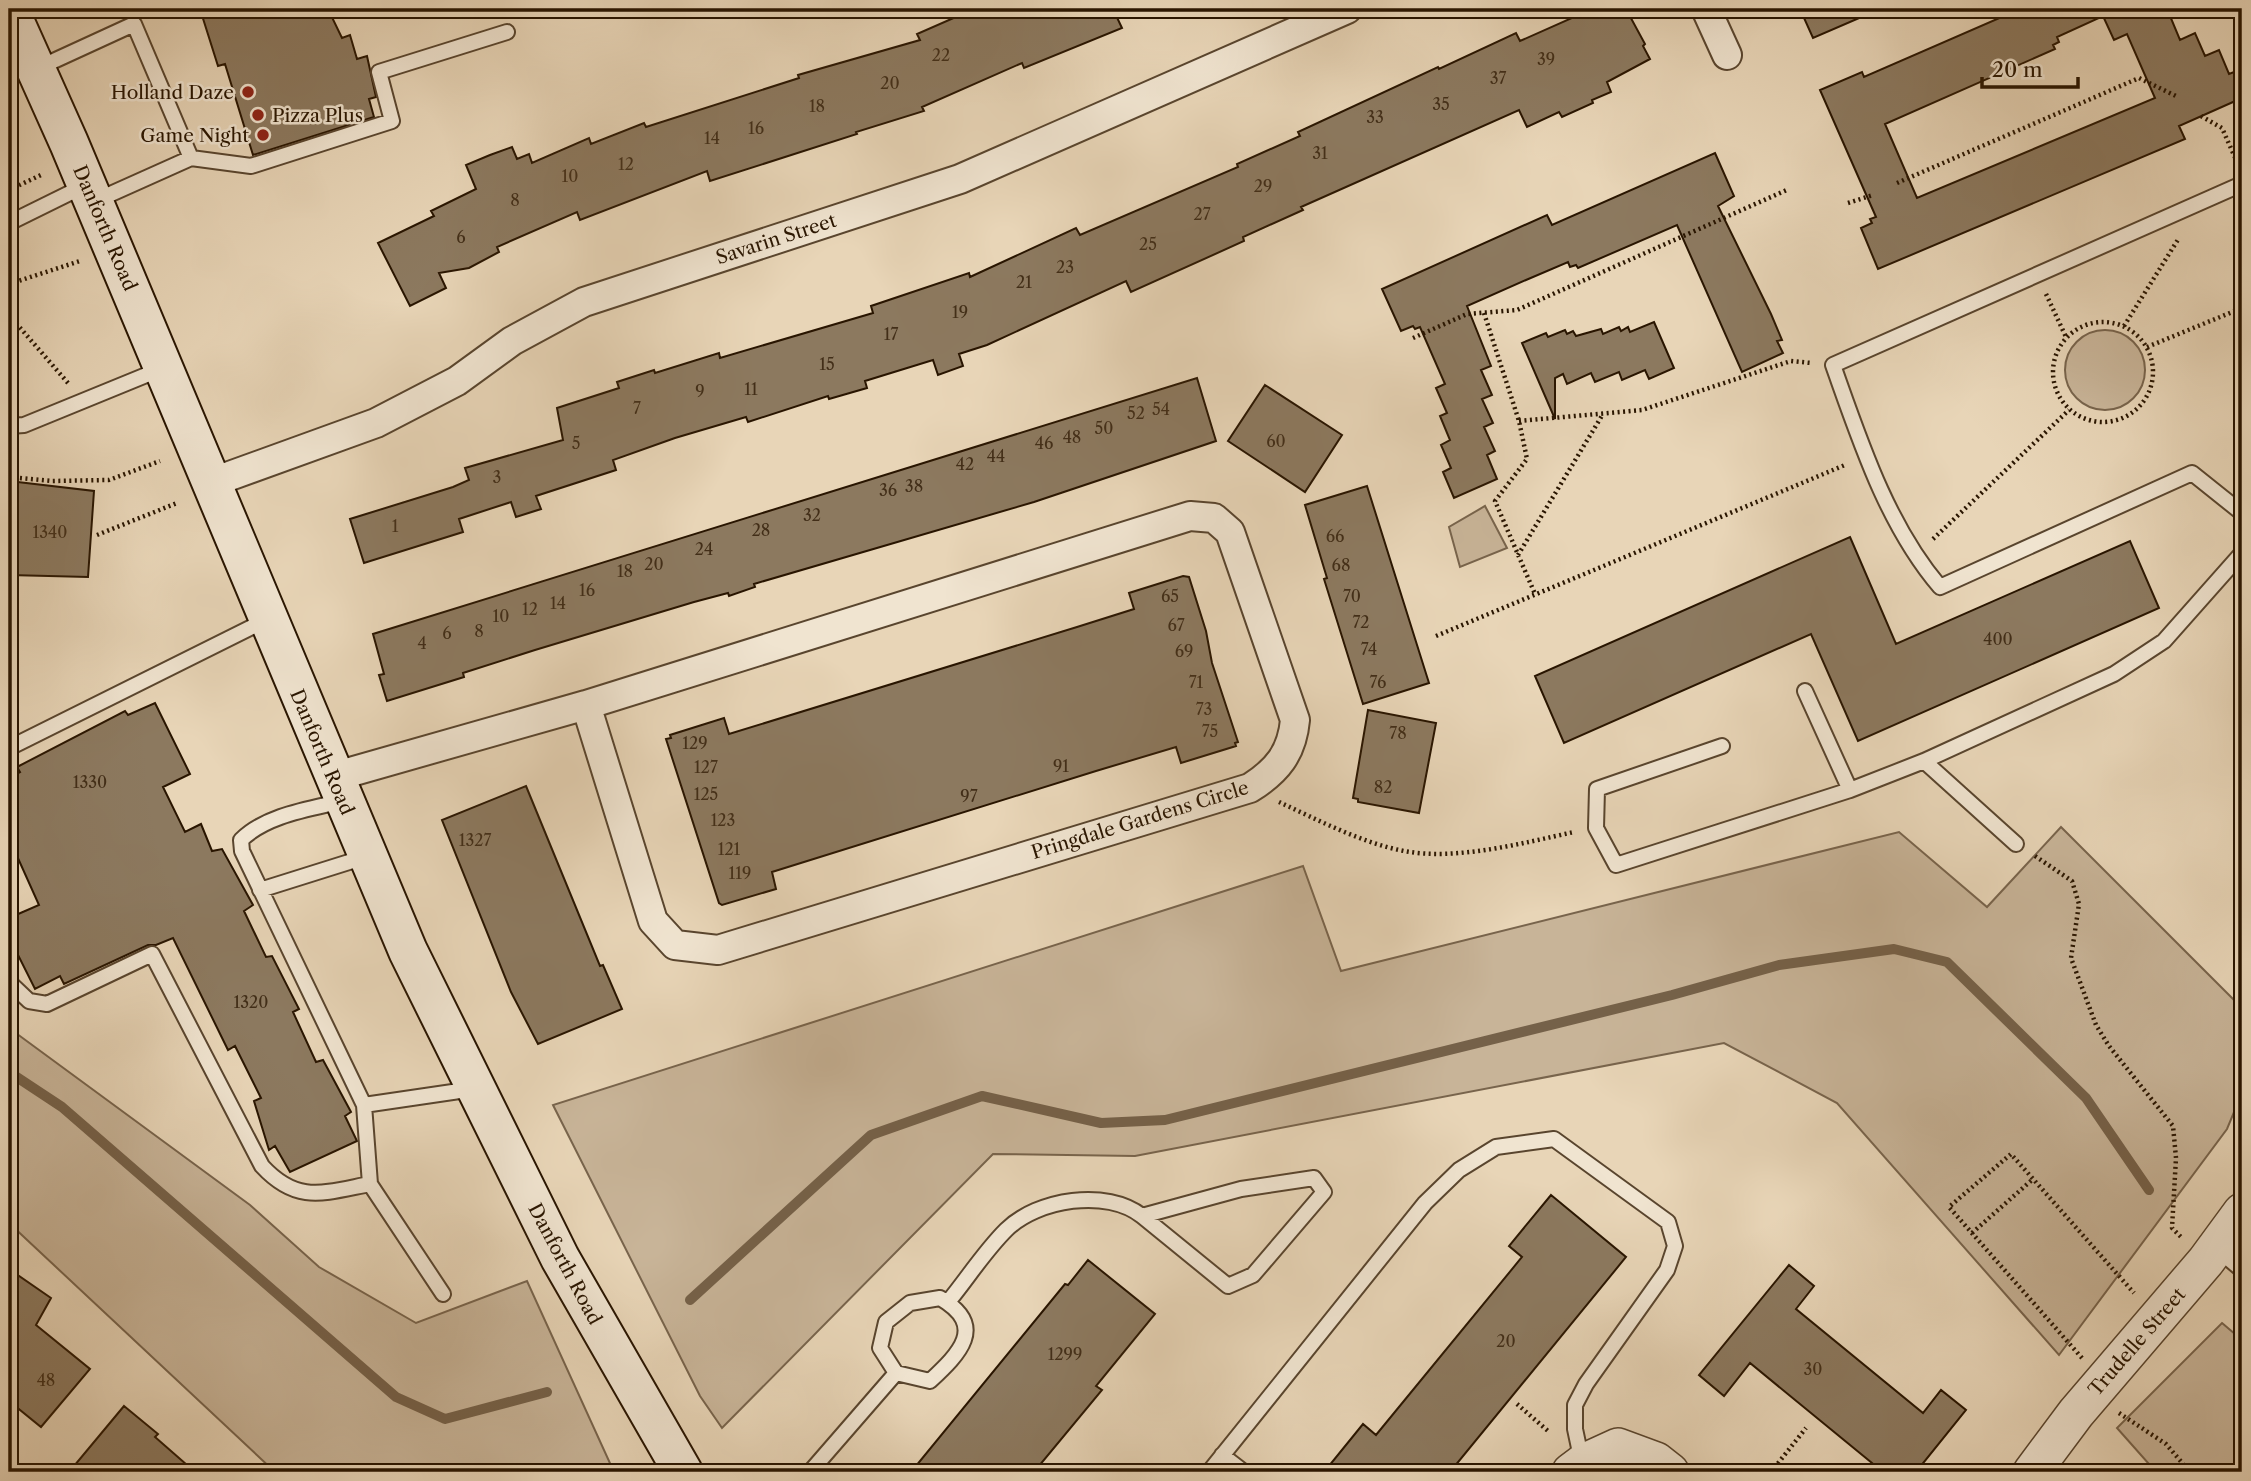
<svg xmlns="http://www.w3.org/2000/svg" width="2251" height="1481" font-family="'Libre Caslon Text',serif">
	<rect width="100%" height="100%" fill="#e8d5b7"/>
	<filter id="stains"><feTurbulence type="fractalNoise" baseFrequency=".00286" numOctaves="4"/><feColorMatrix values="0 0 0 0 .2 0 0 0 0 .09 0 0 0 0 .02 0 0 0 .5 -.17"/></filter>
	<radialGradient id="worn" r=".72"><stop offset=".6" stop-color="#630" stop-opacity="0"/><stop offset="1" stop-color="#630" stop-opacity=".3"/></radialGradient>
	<path fill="#c8b498" stroke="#78644c" stroke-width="2" d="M2065 370a40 40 0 1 1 80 0a40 40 0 1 1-80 0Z
		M1485 506 1507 548 1460 567 1449 527Z
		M2061 827 2242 1008V1093L2227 1129 2059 1355 1837 1103 1724 1043 1135 1156 993 1154 722 1428 700 1396 553 1105 1303 866 1341 971 1899 832 1987 907Z
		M9 1028 250 1205 319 1267 416 1323 527 1281 614 1472H275L9 1223Z
		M2222 1323 2242 1340V1472H2156L2117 1428Z"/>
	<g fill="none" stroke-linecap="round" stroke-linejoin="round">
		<path stroke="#756149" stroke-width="10" d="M9 1072 62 1107 396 1397 445 1419 547 1392
			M690 1300 871 1135 982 1096 1101 1123 1165 1120 1672 995 1779 965 1894 949 1947 962 2086 1098 2149 1190"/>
	</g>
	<path fill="#8c795f" stroke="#291500" stroke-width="2" fill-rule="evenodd" d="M200 9H328L342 38 350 35 357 59 367 56 376 97 369 99 374 117 253 155 225 64 218 66Z
		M974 9H1113L1122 28 1024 68 1022 63 922 107 924 111 856 132 857 134 710 181 707 171 580 220 577 212 497 247 499 252 469 268 439 273 446 288 410 306 378 243 434 216 431 211 476 189 466 165 490 155 512 147 517 159 529 154 532 163 589 138 591 144 644 123 646 127 799 78 798 75 920 40 917 34Z
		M1592 9H1626L1645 44 1643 46 1650 59 1607 82 1611 92 1592 100 1593 103 1562 117 1559 112 1527 127 1519 110 1301 207 1303 210 1243 237 1244 241 1131 292 1126 281 987 345 959 354 963 366 938 375 933 360 865 381 867 388 829 399 828 396 748 422 746 417 675 438 613 460 616 470 536 496 541 509 516 517 511 502 459 519 463 532 364 563 350 519 453 487 469 480 465 468 563 440 557 408 619 388 617 382 654 370 655 373 719 353 720 358 873 313 871 306 969 273 970 277 1076 228 1080 235 1238 167 1237 164 1300 136 1298 132 1438 67 1439 69 1516 33 1520 41Z
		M1800 9H1880L1813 38Z
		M2020 9H2185L2170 16 2180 40 2195 33 2205 56 2219 50 2229 74 2242 69V98L2179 126 2185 139 1878 269 1861 228 1872 223 1870 219 1876 217 1820 90 1862 72 1864 77ZM2103 16 2114 40 2127 34 2155 98 1917 198 1885 124 2055 49 2053 45 2059 42 2057 37Z
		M1715 153 1734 196 1718 206 1771 314 1782 340 1777 341 1783 353 1742 372 1677 225 1578 268 1576 265 1570 267 1568 262 1526 280 1467 306 1491 366 1481 370 1492 395 1482 399 1493 423 1484 427 1495 451 1487 455 1497 479 1454 498 1443 472 1451 468 1441 445 1450 440 1440 416 1447 413 1436 388 1445 384 1420 327 1415 329 1413 326 1401 331 1382 289 1547 215 1552 225Z
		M1654 322 1674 368 1649 379 1645 370 1622 380 1619 372 1595 382 1591 373 1567 384 1563 374 1555 378V419L1522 343 1546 333 1548 337 1565 330 1567 334 1573 331 1576 336 1601 329 1603 334 1619 327 1621 331 1628 327 1630 332Z
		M1197 378 1216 441 1034 502 754 584 755 587 729 596 728 593 694 602 535 650 463 673 464 677 387 701 379 675 384 674 373 634Z
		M1265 385 1342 435 1305 492 1228 441Z
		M9 481 94 491 88 577 9 575Z
		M1367 486 1429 683 1363 704 1324 579 1327 578 1305 505Z
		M1850 537 1896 644 2130 541 2159 608 1858 741 1811 634 1564 743 1535 676Z
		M1183 576 1189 577 1206 631 1212 663 1238 742 1235 743 1236 746 1181 763 1176 747 1096 771 772 872 776 889 722 905 719 903 666 739 671 738 670 735 724 718 729 734 1077 627 1134 609 1129 593Z
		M155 703 190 774 163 787 185 832 201 824 212 851 222 849 253 905 244 911 266 957 272 956 299 1009 293 1012 316 1062 323 1060 351 1112 345 1116 357 1141 290 1172 275 1146 269 1150 254 1101 261 1098 235 1046 228 1050 173 938 156 945H148L64 984 60 976 35 989 9 937V918L39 905 17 856 9 861V778L20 772 17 767 125 711 128 715Z
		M1368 710 1436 723 1419 813 1358 802V799L1353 798Z
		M526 786 600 966 603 965 622 1009 538 1044 511 992 442 820Z
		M1551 1195 1626 1257 1450 1472H1324L1363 1424 1376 1435 1522 1257 1509 1246Z
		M1088 1260 1155 1314 1096 1386 1102 1390 1034 1472H911L1065 1284 1068 1285Z
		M1789 1265 1814 1286 1796 1309 1923 1413 1941 1390 1966 1410 1916 1472H1883L1750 1363 1724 1396 1699 1375Z
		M9 1269 51 1298 36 1325 90 1369 41 1427 9 1401Z
		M124 1406 158 1434 155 1437 195 1472H69Z"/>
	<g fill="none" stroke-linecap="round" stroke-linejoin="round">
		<g stroke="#59452e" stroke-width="18">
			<path id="service" d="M36 69 134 24 191 158 95 201
				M191 158 251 166 392 121 379 72 507 32
				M2242 184 1833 365C1860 441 1887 525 1940 587L2192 473 2242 513
				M9 223 86 185
				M9 426 24 425 161 369
				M1805 691 1850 790
				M1722 746 1597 789 1596 828 1616 865 1850 790 1924 761 2114 674 2164 641 2242 553
				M9 748 266 620
				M1924 761 2016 844
				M343 801C310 809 266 815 241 840L242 851 364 1105 473 1089
				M260 890 365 857
				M9 982 29 1001 47 1004 152 954 262 1166C297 1204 323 1193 370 1184
				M364 1105 370 1184 443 1294
				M2217 1249 2242 1270
				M940 1298C988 1326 959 1354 930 1381L896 1373 880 1348 886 1322 910 1303Z
				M948 1302C967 1279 984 1252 1006 1230 1037 1199 1107 1188 1142 1216L1228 1286 1253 1275 1324 1192 1314 1178 1241 1189 1142 1216
				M1222 1455 1244 1472
				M810 1472 896 1373
				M1209 1472 1425 1203 1459 1170 1496 1147 1554 1139 1668 1222 1675 1246 1667 1270 1586 1384 1575 1405V1429L1582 1462"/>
		</g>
		<g stroke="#59452e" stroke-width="32">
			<path id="minor" d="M1706 9 1727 55
				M213 482 376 423 457 381 512 341 584 302 960 179 1347 9
				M333 777 586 705 1190 516 1214 518 1230 532 1295 720C1292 753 1277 771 1250 788L718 950 675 945 653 921 586 705"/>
		</g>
		<g stroke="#59452e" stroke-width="40">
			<path id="tertiary" d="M1571 1472 1583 1463 1618 1447 1656 1461 1670 1472
				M2032 1472 2076 1413 2206 1261 2242 1212"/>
		</g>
		<g stroke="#291500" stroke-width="42">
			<path id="secondary" d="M9 9 69 143 408 951 560 1258 683 1472"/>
		</g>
		<path stroke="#291500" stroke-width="4.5" stroke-dasharray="2 3.5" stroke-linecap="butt" d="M2201 116 2222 128 2237 162
			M1897 183 2139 78 2178 97
			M9 190 41 175
			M1848 203 1873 195
			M9 284 80 261
			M2046 294 2066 337
			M1484 313 1519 421 1527 459 1495 501 1535 594
			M9 315 68 383
			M2053 372a50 50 0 1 1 100 0a50 50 0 1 1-100 0Z
			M2124 326 2179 238
			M1413 338 1467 314 1517 310 1789 189
			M2147 347 2242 308
			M1519 421 1642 410 1791 361 1811 363
			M9 477 52 481 109 480 160 461
			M97 535 177 503
			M1933 539 2069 410
			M1518 555 1603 414
			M1436 636 1845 465
			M1279 802C1318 820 1362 843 1404 851 1456 861 1523 843 1574 832
			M2035 856 2072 881 2079 904 2071 958 2096 1025 2109 1046 2173 1126 2176 1158 2172 1228 2182 1238
			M1972 1233 2033 1179
			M2082 1358 1949 1207 2011 1154 2134 1293
			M1517 1404 1548 1431
			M2119 1413 2166 1444 2190 1472
			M1925 1470 1928 1472
			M1771 1472 1806 1428"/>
		<use href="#service" stroke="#f0e4d0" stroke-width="14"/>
		<use href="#minor" stroke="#f0e4d0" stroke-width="28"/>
		<use href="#tertiary" stroke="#f0e4d0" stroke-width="37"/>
		<use href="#secondary" stroke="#f0e4d0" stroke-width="38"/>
	</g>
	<g fill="#8f2418" stroke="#f0e4d0" stroke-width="2.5">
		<circle cx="248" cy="92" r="7"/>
		<circle cx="258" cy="115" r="7"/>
		<circle cx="263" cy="135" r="7"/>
	</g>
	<g text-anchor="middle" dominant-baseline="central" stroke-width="5" stroke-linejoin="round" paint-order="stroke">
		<g font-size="16" fill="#422e18">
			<text x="941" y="55">22</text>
			<text x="1546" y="59">39</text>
			<text x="1498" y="78">37</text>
			<text x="890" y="83">20</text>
			<text x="1441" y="104">35</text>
			<text x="817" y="106">18</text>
			<text x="1375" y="117">33</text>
			<text x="756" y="128">16</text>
			<text x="712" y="138">14</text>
			<text x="1320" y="153">31</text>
			<text x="626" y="164">12</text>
			<text x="570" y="176">10</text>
			<text x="1263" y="186">29</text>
			<text x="515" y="200">8</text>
			<text x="1202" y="214">27</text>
			<text x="461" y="237">6</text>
			<text x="1148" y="244">25</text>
			<text x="1065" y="267">23</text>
			<text x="1024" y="282">21</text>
			<text x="960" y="312">19</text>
			<text x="891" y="334">17</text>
			<text x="827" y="364">15</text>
			<text x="751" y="389">11</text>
			<text x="700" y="391">9</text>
			<text x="637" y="408">7</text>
			<text x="1161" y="409">54</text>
			<text x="1136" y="413">52</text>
			<text x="1104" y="428">50</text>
			<text x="1072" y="437">48</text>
			<text x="1276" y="441">60</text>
			<text x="576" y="443">5</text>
			<text x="1044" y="443">46</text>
			<text x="996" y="456">44</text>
			<text x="965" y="464">42</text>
			<text x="497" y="477">3</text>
			<text x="914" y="486">38</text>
			<text x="888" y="490">36</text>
			<text x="812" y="515">32</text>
			<text x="395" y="526">1</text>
			<text x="761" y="530">28</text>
			<text x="50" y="532">1340</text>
			<text x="1335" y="536">66</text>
			<text x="704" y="549">24</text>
			<text x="654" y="564">20</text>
			<text x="1341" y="565">68</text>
			<text x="625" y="571">18</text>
			<text x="587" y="590">16</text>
			<text x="1170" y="596">65</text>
			<text x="1352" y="596">70</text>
			<text x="558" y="603">14</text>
			<text x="530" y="609">12</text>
			<text x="501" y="616">10</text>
			<text x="1361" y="622">72</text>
			<text x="1176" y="625">67</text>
			<text x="479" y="631">8</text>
			<text x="447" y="633">6</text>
			<text x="1998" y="639">400</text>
			<text x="422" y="643">4</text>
			<text x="1369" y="649">74</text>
			<text x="1184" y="651">69</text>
			<text x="1196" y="682">71</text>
			<text x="1378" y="682">76</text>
			<text x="1204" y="709">73</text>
			<text x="1210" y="731">75</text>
			<text x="1398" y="733">78</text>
			<text x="695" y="743">129</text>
			<text x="1061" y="766">91</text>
			<text x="706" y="767">127</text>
			<text x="90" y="782">1330</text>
			<text x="1383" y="787">82</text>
			<text x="706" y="794">125</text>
			<text x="969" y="796">97</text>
			<text x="723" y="820">123</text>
			<text x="475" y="840">1327</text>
			<text x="729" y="849">121</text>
			<text x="740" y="873">119</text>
			<text x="251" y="1002">1320</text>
			<text x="1506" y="1341">20</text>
			<text x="1065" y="1354">1299</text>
			<text x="1813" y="1369">30</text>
			<text x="46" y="1380">48</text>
		</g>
		<g font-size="19" fill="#291500" stroke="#f0e4d0" text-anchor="end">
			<text x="234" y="92">Holland Daze</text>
			<text x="272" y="115" text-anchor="start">Pizza Plus</text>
			<text x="249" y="135">Game Night</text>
		</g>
		<g font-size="19" fill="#291500" stroke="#f0e4d0">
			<text transform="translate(105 228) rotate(67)">Danforth Road</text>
			<text transform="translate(776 239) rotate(-18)">Savarin Street</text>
			<text transform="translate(322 752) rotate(67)">Danforth Road</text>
			<text transform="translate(1140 820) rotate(-17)">Pringdale Gardens Circle</text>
			<text transform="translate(565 1264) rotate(62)">Danforth Road</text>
			<text transform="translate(2137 1342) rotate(-49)">Trudelle Street</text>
		</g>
	</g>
	<rect width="2251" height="1481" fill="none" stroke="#e8d5b7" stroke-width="35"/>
	<rect x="10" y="10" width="2230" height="1460" fill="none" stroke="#291500" stroke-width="3.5"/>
	<rect x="18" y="18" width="2216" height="1446" fill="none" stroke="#291500" stroke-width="2"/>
	<path d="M1982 77v10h96v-10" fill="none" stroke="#291500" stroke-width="3.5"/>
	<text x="1992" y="77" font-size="21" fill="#291500" stroke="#f0e4d0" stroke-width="5" paint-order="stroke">20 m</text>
	<rect width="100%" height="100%" filter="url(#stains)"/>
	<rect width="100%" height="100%" fill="url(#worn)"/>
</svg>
